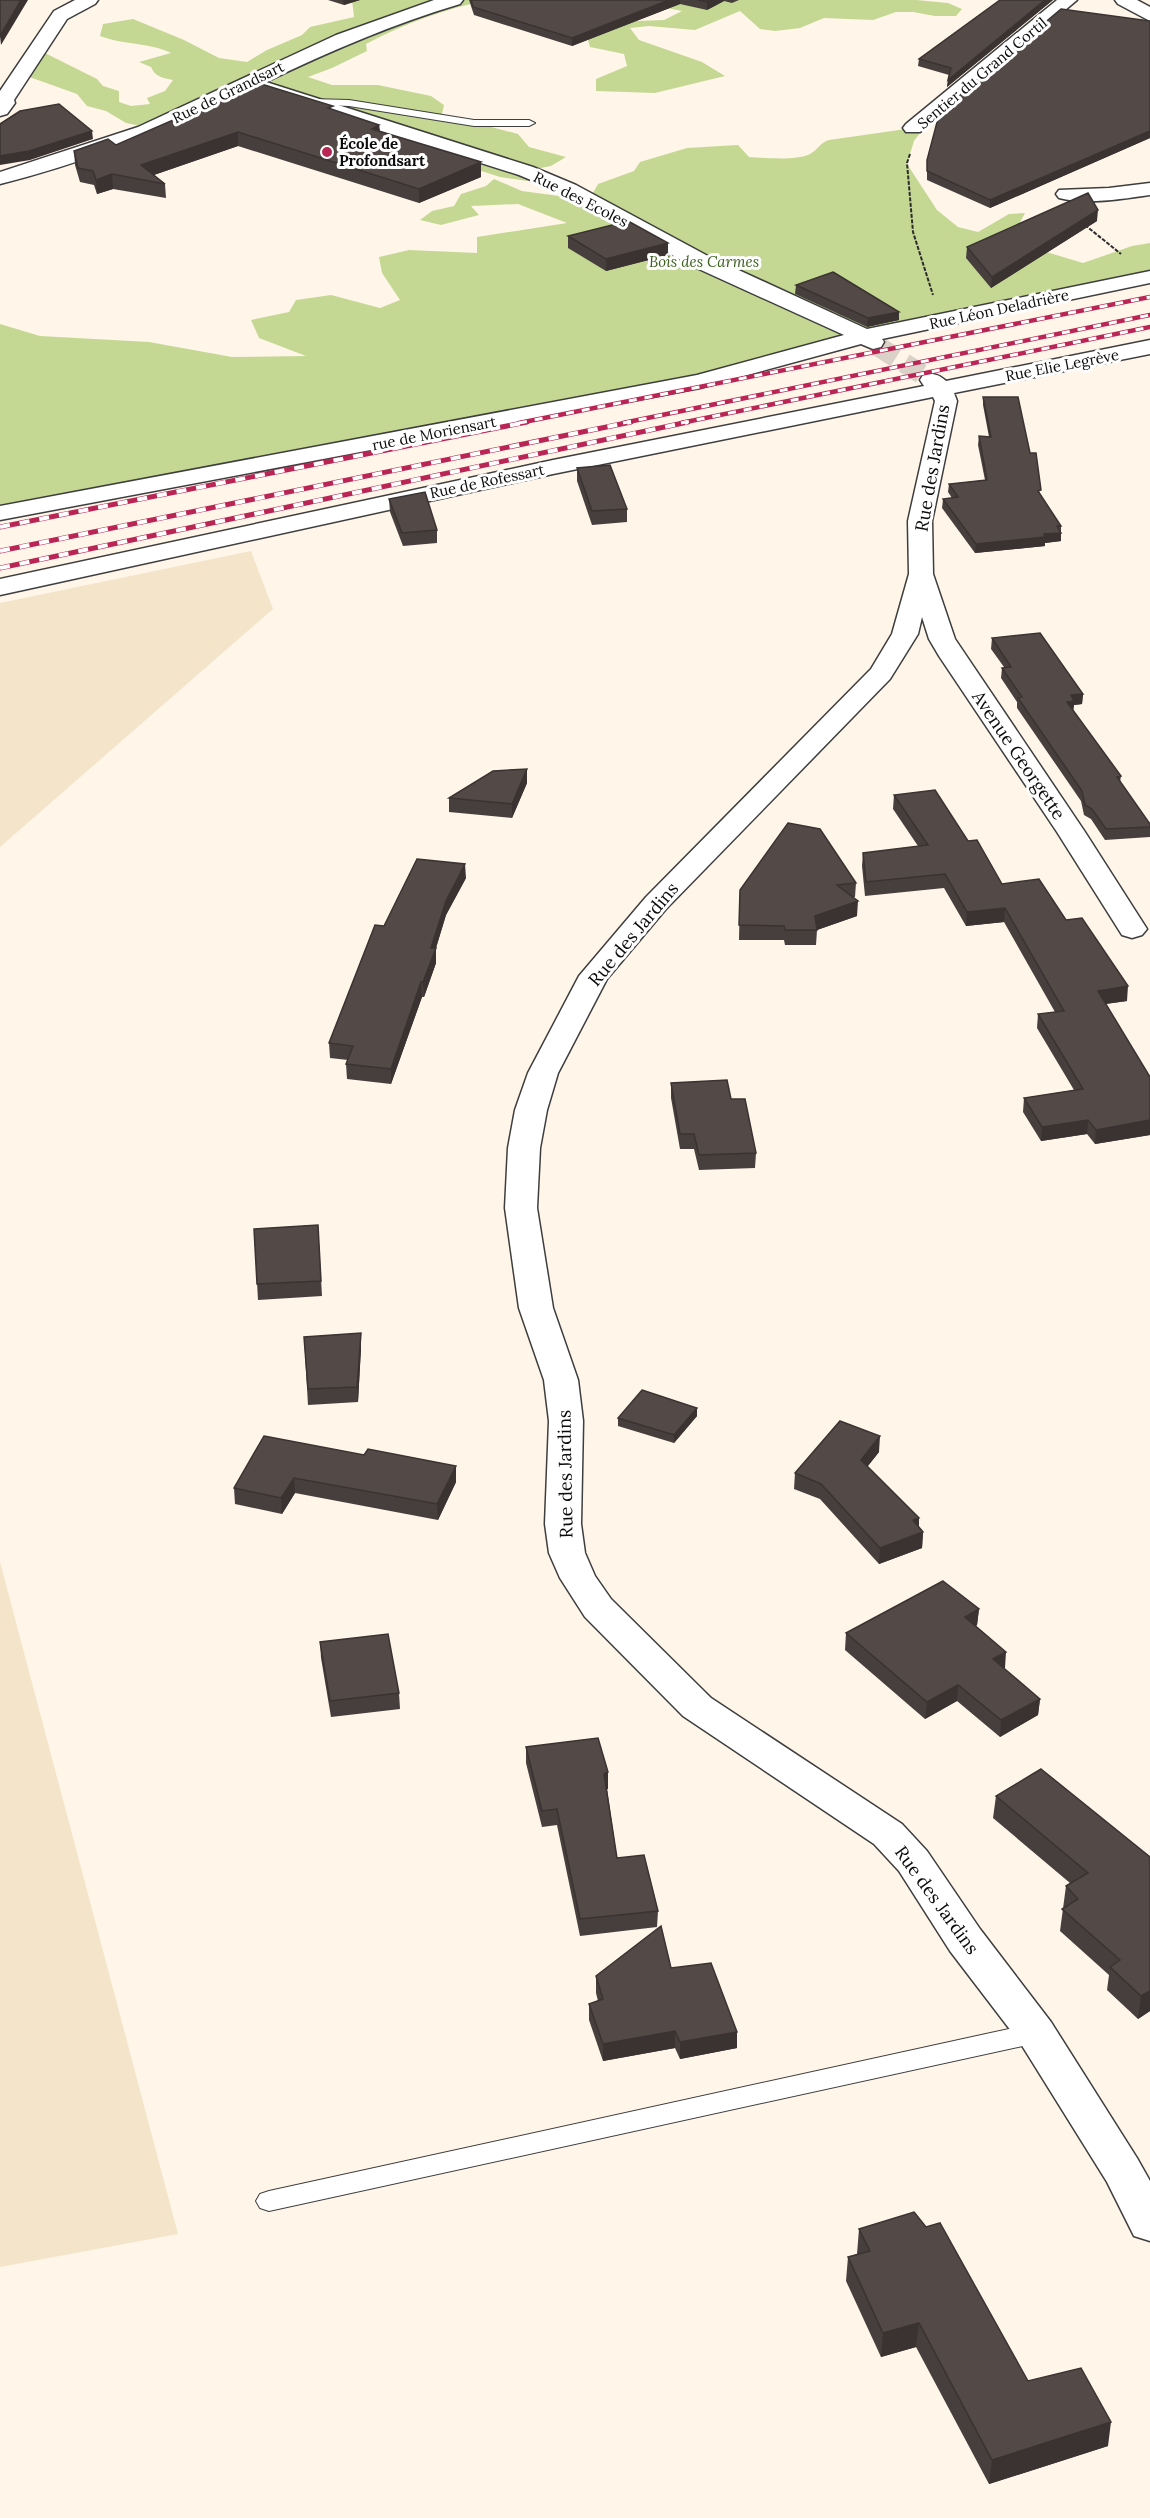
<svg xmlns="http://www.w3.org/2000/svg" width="1150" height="2518" font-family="Lora,serif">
	<rect width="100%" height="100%" fill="#fff5e9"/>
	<path fill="#f4e5ca" d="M251 551 273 609 0 847V603Z
		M0 1562 178 2234 0 2267Z"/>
	<path fill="#c5d893" d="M352 0H490C447 8 405 23 366 44L367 51 332 68 308 77 332 85H378L431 96 444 105 442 114 518 134 529 147 566 157 551 166 526 171 528 181 500 177 453 162 446 149 288 95 151 128 126 123 106 111 87 106 77 94 21 74 37 49 97 79 103 86 119 91V102L131 106 150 104 147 98 165 91 173 80C163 78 155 77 151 67L139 62 171 53C148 42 123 45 100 36L103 24 133 19 184 40 219 58 247 62 267 50 302 35 310 27 354 17Z
		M625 0H916L948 3 962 9 956 16H935L913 12H896L873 20 824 18 800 28 775 31 760 29 740 11 695 30 649 26 630 28 639 40 702 62 725 76 655 93 596 91V79L627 66 624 54 590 47 586 33 609 22 664 20 682 11Z
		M913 128 920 133 914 141 907 164 937 210 958 227 978 232 1009 214 1025 213 1010 241 1083 263 1132 246 1150 243V280L666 384 0 507V324L40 336 149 342 232 357 306 356 259 338 251 320 289 312 296 300 331 295 380 308 400 300 382 273 379 257 409 250 477 253V237L567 223 518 204 471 206 479 215 441 225 420 220 432 211 454 206 461 194 486 186 494 179 522 191 589 200 598 184 634 171 640 162 687 148 738 145 749 157C765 158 796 161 810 154 818 150 819 143 829 140Z"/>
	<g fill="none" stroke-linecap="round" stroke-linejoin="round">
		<path stroke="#dad2c8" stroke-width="20" stroke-dasharray="20 10" stroke-linecap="butt" d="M879 347 931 380"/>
		<g stroke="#3e3e3e" stroke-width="2">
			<path id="lane" d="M310 99 349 100 474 120H529L535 123 529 126H474L349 106 306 104 304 102Z
				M1036 2023 1045 2026 1048 2033 1045 2040 1036 2043 269 2211 260 2208 256 2201 260 2194 269 2191Z"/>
		</g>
		<g stroke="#3e3e3e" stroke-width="3">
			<path id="street" d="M75 0H98L95 4 67 19 14 100 15 103 7 114 0 116V91L54 11Z
				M434 0H463L460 4C393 24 330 51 266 82L533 167 576 185 706 255 867 329 1150 271V283L882 339 884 342 881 347 873 349 861 344 700 388 0 520V506L697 375 844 335 690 265 562 193 519 175 251 90C170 129 88 162 0 184V172L138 127 336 35Z
				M1057 0H1077L920 132H906L903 128 906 124Z
				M1115 0H1137L1150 7V21L1118 4Z
				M1150 183V195C1121 199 1087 205 1059 198L1056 194 1059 190 1109 188Z
				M1150 340V354L954 393 957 401 932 521 933 574 955 639 1085 832 1147 929 1142 935 1132 938 1122 935 1057 832 939 656 929 639 922 617 918 634 890 679 666 909 607 979 558 1073 547 1110 540 1148 537 1208 553 1308 578 1380 583 1421 581 1524 585 1553 595 1576 611 1599 711 1698 902 1824 927 1851 980 1929 1051 2022 1137 2158 1150 2181V2241L1134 2236 1107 2182 1021 2044 950 1951 899 1871 874 1844 683 1716 585 1617 560 1578 549 1553 545 1524 549 1421 544 1380 519 1308 505 1208 508 1148 515 1110 528 1073 579 976 646 897 871 669 892 634 909 574 908 521 935 401 933 397 553 474 0 595V579L553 460 924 386 920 380 923 375C933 373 938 374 946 381Z"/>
		</g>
		<path stroke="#2d2d2d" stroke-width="2" stroke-dasharray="4 1.5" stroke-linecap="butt" d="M910 154 907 163 913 232 933 295
			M1085 225 1121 254"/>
		<use href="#lane" fill="#fff" fill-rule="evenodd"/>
		<use href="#street" fill="#fff" fill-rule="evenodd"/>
		<g stroke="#b92554" stroke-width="4.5">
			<path id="rail-far1" d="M519 423 1150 297
				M623 423 1150 315
				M681 423 1150 327"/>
		</g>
		<g stroke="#b92554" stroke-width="5">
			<path id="rail" d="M0 527 527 422
				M0 551 631 422
				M0 568 688 422"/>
		</g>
		<use href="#rail-far1" stroke="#fff" stroke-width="3" stroke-dasharray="8" stroke-linecap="butt"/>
		<use href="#rail" stroke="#fff" stroke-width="4" stroke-dasharray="10" stroke-linecap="butt"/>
	</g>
	<path fill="#473f3d" d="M328 0H360L344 5Z
		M469 0H739L732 3 724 1 707 10 680 4 572 46 474 15Z
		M1000 0H1053L947 87 949 75 918 66 919 59Z
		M1150 21V138L990 208 927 180V160Z
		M333 110 379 125 380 131 481 177 419 203 238 146 154 175 165 184 166 198 113 189 97 194 94 185 80 182 75 165 74 151 116 145Z
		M1097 221 991 288 966 258 967 247Z
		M568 236 668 255 606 271 568 248Z
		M796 285 899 312V320L867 327 795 294Z
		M983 397 1030 453 1040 495 1061 526V541L1045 543V546L975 553 942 508 943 499 952 498 948 492 949 484 985 480 978 445 979 436 989 437 983 405Z
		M577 468 627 509V522L592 525 577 481Z
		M389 499 437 530V543L403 546 390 512Z
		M992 638 1083 694 1082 704 1074 705 1073 711 1121 776 1120 782 1150 824V837L1105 840 1091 819 1084 815 1081 801 1017 708V702L1001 678 1002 668 1004 667 991 649Z
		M527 769V783L512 818 449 812V798Z
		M894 795 968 841 1002 884 1066 920 1127 1001 1106 1004 1150 1077V1135L1095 1144 1087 1134 1041 1141 1023 1112 1024 1098 1074 1090 1037 1028 1038 1014 1055 1012 1004 922 966 926 944 888 865 896 862 866 863 853 918 846 893 809Z
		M466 878 446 915 436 948V963L424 997H422L391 1084 347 1079 346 1064 348 1060 330 1058 329 1043 384 926Z
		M856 883 855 897H853L857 916 817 930 816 945H785L784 940H739L740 890Z
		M671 1083 731 1099 756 1153 755 1168 699 1170 694 1149H680L671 1098Z
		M318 1225 322 1296 258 1300 254 1229Z
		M304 1337 361 1348 358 1402 308 1405Z
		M697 1408V1416L674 1443 618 1426V1418Z
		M264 1436 456 1482 438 1520 295 1493 282 1514 235 1504 234 1488Z
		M879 1452 867 1467 919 1518V1527L923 1532 922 1548 879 1564 820 1499 794 1489 795 1473Z
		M979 1609 977 1625 976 1626 1005 1668 1004 1669 1040 1699 1038 1715 1000 1737 957 1701 925 1719 845 1650 846 1633Z
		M320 1642 399 1693 400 1709 331 1717 321 1658Z
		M526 1747 608 1772V1789H607L617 1858 658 1911 657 1927 580 1936 557 1825 542 1827 526 1763Z
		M996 1796 1150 1857V2011L1138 2019 1107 1990 1109 1975 1060 1931 1066 1886 1070 1883 993 1818Z
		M671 1968 737 2048 680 2059 675 2048 603 2061 589 2020V2004L598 2001 596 1993V1976Z
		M859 2229 1028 2381 1108 2446 989 2484 916 2347 881 2357 846 2281 848 2257 857 2254Z"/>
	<path fill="#3a3332" d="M21 0H28L1 45 0 36Z
		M343 0H360L344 5Z
		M669 0H680V4L572 46V38Z
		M711 0H724V1L707 10V2Z
		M1045 0H1053L947 87 948 80Z
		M379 125 380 139 372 129Z
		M92 131 93 139 30 160 0 165V156Z
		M1150 131V138L990 208V200Z
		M238 132V146L142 179 141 165Z
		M481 162V177L419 203V189Z
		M112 174 113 189 97 194 96 180Z
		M1098 210 1097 221 991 288 992 277Z
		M668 243V255L606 271V259Z
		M899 312V320L867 327 868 318Z
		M1061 533V541L1045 543V546L975 553 976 544Z
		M1083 694 1082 704 1074 705 1073 711 1067 702 1071 695Z
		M527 769V783L512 818V804Z
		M465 864 466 878 446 915 435 951 436 948V963L424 997 423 982 431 948 446 901Z
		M858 901 857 916 817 930 815 916Z
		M1005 908 1004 922 966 926 967 912Z
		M421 982 422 997 391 1084V1069Z
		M1128 986 1127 1001 1097 1005 1098 991Z
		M1088 1120 1087 1134 1041 1141 1042 1127Z
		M1150 1120V1135L1095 1144 1096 1130Z
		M361 1333V1348L358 1402 357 1387Z
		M697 1408V1416L674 1443V1435Z
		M880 1436 879 1452 860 1476 861 1460Z
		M456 1466V1482L438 1520 437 1504Z
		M294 1478 295 1493 282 1514 281 1498Z
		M919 1518 918 1534 923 1532 922 1548 879 1564 880 1548 913 1520Z
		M979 1609 977 1625 964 1633 965 1617Z
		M1006 1652 1005 1668 992 1676 993 1659Z
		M958 1685 957 1701 925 1719 927 1702Z
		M1040 1699 1038 1715 1000 1737 1001 1720Z
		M608 1772V1789L604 1790V1774Z
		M1150 1991V2011L1138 2019 1141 1996Z
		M675 2031V2048L603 2061V2044Z
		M737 2032V2048L680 2059V2042Z
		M919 2323 916 2347 881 2357 883 2333Z
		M1111 2422 1108 2446 989 2484 992 2460Z"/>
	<path fill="#534947" stroke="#3a3332" stroke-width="1.5" d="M0 0H21L0 36Z
		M471 0H669L572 38 473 7Z
		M698 0H711L707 2Z
		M1000 0H1045L948 80 951 68 919 59Z
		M1061 9 1150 21V131L990 200 927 171V160L940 111Z
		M258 83 333 106 328 108 379 125 372 129 481 162 419 189 238 132 141 165 165 184 112 174 96 180 93 171 78 168 74 151 108 139 116 145Z
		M59 104 92 131 29 151 0 156V124L20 111Z
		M1088 193 1098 210 992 277 967 247Z
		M628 221 668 243 606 259 568 236Z
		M833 272 899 312 868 318 796 285Z
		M983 397H1018L1030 453H1036L1041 490 1038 491 1061 526H1057L1061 533 1044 534 1045 537 976 544 943 499 958 497 949 484 987 480 979 436 991 437Z
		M610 465 627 509 592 511 577 468Z
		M425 492 437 530 402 533 389 499Z
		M1040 633 1083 694 1071 695 1074 701 1067 702 1121 776 1117 777 1150 824V827L1106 829 1092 809 1085 805 1082 791 1018 698 1022 697 1002 668 1011 667 992 638Z
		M527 769 512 804 449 798 493 771Z
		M935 790 968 841 977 840 1002 884 1039 879 1066 920 1082 918 1128 986 1098 991 1150 1077V1120L1096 1130 1088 1120 1042 1127 1024 1098 1083 1089 1038 1014 1064 1011 1005 908 967 912 945 874 866 882 863 853 928 845 894 795Z
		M788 823 820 829 856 883 837 885 858 901 815 916 817 930H785L784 926 739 925 740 890Z
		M417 859 465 864 446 901 431 948H436L423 982H421L391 1069 346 1064 353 1046 329 1043 375 925 384 926Z
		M727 1080 731 1099H745L756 1153 699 1155 694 1134H680L671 1083Z
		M318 1225 321 1281 257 1284 254 1229Z
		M361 1333 357 1387 308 1389 304 1337Z
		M642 1390 697 1408 674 1435 618 1418Z
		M840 1421 880 1436 861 1460 919 1518 913 1520 923 1532 880 1548 821 1484 795 1473Z
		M264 1436 364 1455 368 1449 456 1466 437 1504 294 1478 281 1498 234 1488Z
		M943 1581 979 1609 965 1617 1006 1652 993 1659 1040 1699 1001 1720 958 1685 927 1702 846 1633Z
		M388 1634 399 1693 330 1701 320 1642Z
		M598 1738 608 1772 604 1774 617 1858 644 1855 658 1911 580 1919 557 1809 542 1811 526 1747Z
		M1041 1769 1150 1857V1991L1141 1996 1110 1967 1120 1960 1062 1909 1078 1899 1066 1886 1088 1873 996 1796Z
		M661 1926 671 1968 711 1963 737 2032 680 2042 675 2031 603 2044 589 2004 603 1999 596 1976Z
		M914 2212 926 2227 940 2223 1028 2381 1081 2368 1111 2422 992 2460 919 2323 883 2333 848 2257 870 2251 859 2229Z"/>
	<circle fill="#b92554" stroke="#fff" stroke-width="2" cx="327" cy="152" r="6"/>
	<g text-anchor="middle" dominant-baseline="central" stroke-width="6" stroke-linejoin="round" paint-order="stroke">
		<g font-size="15" fill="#0b0b0b" stroke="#fff">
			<text transform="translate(982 73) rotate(-40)">Sentier du Grand Cortil</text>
			<text transform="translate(228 92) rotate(-26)">Rue de Grandsart</text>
			<text transform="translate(581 199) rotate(27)">Rue des Ecoles</text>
			<text transform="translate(999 309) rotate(-12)">Rue Léon Deladrière</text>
			<text transform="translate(1062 365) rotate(-11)">Rue Elie Legrève</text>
			<text transform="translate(434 433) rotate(-11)">rue de Moriensart</text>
			<text transform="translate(487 481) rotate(-12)">Rue de Rofessart</text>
		</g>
		<g font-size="15" font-weight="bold" fill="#0b0b0b" stroke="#fff" text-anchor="start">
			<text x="339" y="143">École de<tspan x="339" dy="17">Profondsart</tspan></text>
		</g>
		<g font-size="15" font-style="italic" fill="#3d611d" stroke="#fff">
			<text x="704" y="261">Bois des Carmes</text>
		</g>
		<g font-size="18" fill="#0b0b0b" stroke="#fff">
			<text transform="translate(932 468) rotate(-80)">Rue des Jardins</text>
			<text transform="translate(1019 755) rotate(56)">Avenue Georgette</text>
			<text transform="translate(633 934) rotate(-50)">Rue des Jardins</text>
			<text transform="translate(565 1474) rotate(-91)">Rue des Jardins</text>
			<text transform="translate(937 1900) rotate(54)">Rue des Jardins</text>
		</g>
	</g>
</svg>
